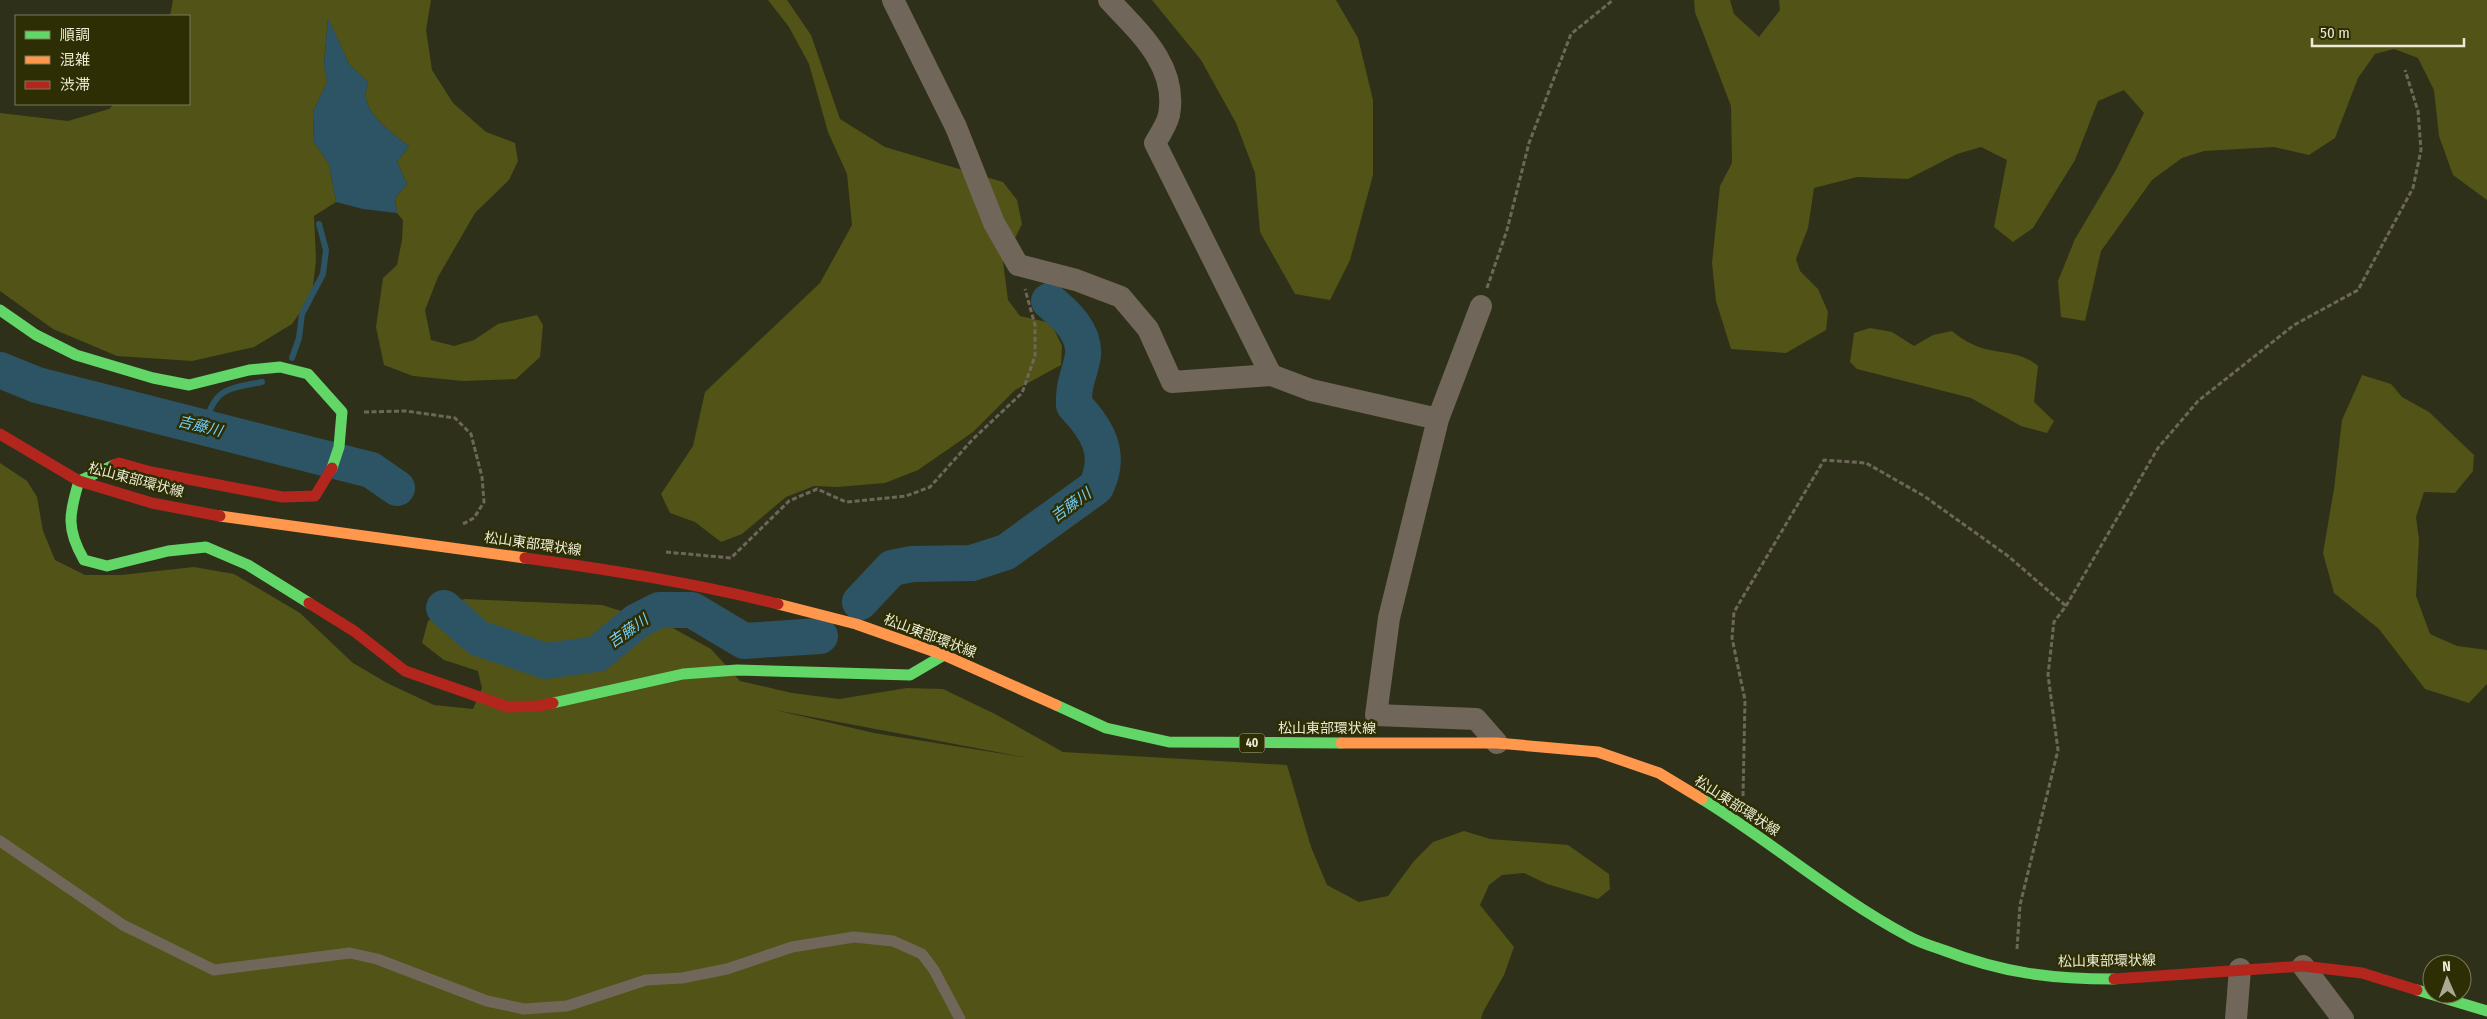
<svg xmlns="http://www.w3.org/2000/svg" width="2487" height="1019" font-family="'Fira Sans Condensed','Noto Sans JP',sans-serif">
	<rect width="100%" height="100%" fill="#2f3019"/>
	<path fill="#525316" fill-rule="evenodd" d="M173 0H431L426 30 432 70 453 103 486 132 515 143 518 161 509 180 475 213 438 277 425 310 431 340 454 346 474 340 498 324 537 315 543 325 540 357 516 379 463 381 413 376 384 365 376 327 383 278 397 265 402 240 403 220 397 213 395 198 407 184 397 162 409 146C396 137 367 115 366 98 365 93 367 87 368 82L349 64 328 19 324 63 327 82 313 112 314 142 329 164 336 202 314 216 316 260 312 295 292 324 254 347 192 361 117 356 53 329 0 291V113L68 121 109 109 114 104H189V16H170Z
		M768 0H787L811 35 840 119 885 147 1003 182 1017 200 1022 224 1003 262 1008 300 1020 316 1051 323 1062 346 1061 365 1015 390 973 432 918 470 885 483 837 487 814 486 786 497 742 534 721 542 695 522 670 513 661 494 693 446 705 392 820 283 852 225 847 174 828 132 809 64 789 27Z
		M1152 0H1336L1358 38 1373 100V175L1350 260 1330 300 1295 294 1260 232 1255 173 1236 123 1201 60Z
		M1694 0H1730L1734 14 1759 37 1780 10 1779 0H2487V200L2453 175 2439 136 2434 90 2418 58 2394 49 2375 54 2358 78 2335 138 2309 155 2274 147 2204 151 2182 158 2152 180 2101 251 2085 321 2061 317 2058 281 2075 239 2116 170 2144 113 2124 90 2098 101 2075 160 2033 228 2013 242 1994 227 2007 160 1981 147 1957 154 1908 179 1857 177 1814 188 1808 228 1796 259 1800 271 1818 289 1828 312 1826 330 1786 353 1731 349 1716 301 1712 263 1720 186 1732 163 1731 106 1695 12Z
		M1870 328 1892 332 1914 346 1933 335 1952 331C1958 336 1965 341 1972 344 1993 355 2019 349 2038 366L2034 402 2054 421 2047 433 2021 426 1971 398 1857 369 1850 362 1854 333Z
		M2362 375 2391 384 2402 397 2429 412 2474 455 2473 471 2455 493 2424 492 2416 517 2419 540 2416 596 2430 634 2457 646 2487 650V684L2469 703 2425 689 2379 629 2334 593 2323 553 2334 489 2342 420Z
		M0 463 27 481 37 497 43 531 55 560 85 575H121L194 567 234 574 300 613 353 663 387 683 434 705 473 709 482 688 478 671 444 660 422 643 428 621 464 599 602 605 669 626 711 649 740 681 792 693 839 699 907 688 943 689 995 714 1063 752 1287 765 1311 847 1327 885 1359 902 1388 896 1414 861 1433 842 1464 831 1490 839 1568 845 1609 874 1610 889 1598 899 1547 884 1524 873 1502 875 1489 885 1480 905 1514 947 1504 975 1483 1012 1481 1019H0ZM775 710 1029 758 874 733Z"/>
	<path fill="#2c5465" d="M328 18 349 64 368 82C367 87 365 93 366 98 367 115 396 137 409 146L397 162 407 184 395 198 397 213 363 209 336 202 329 164 314 142 313 112 327 82 324 64Z"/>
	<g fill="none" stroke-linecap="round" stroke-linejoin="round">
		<path stroke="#2c5465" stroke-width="6" d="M292 358 299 338 302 314 323 274 326 250 319 224
			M204 428C214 389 225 389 262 382"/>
		<path stroke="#2c5465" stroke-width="36" d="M0 370 37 385 371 470 397 488
			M860 602 892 568 912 564 972 563 1006 552 1096 487C1112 454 1098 430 1074 405 1073 382 1080 375 1083 355 1085 332 1065 314 1049 301
			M444 608 478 638 546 661 597 654 637 621 659 610H692L744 641 820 636"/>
		<path stroke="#6d675a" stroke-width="3" stroke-dasharray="5 2.5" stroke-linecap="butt" d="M1487 288 1507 230 1529 143 1571 34 1613 0
			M364 412 406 411 455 418 471 434 482 477 484 502 474 518 461 525
			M666 552 731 558 789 501 817 489 846 502 906 496 930 487 973 439 1022 393 1035 356V325L1025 289
			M1743 796 1745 700 1732 638 1734 612 1824 460 1866 463 1924 496 2008 556 2066 606
			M2017 949 2020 905 2058 750 2048 675 2054 622 2066 606 2158 448 2198 401 2294 325 2358 290 2413 188 2421 150 2418 111 2405 70"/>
		<path stroke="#706659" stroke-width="11" d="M0 841 123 925 214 970 350 953 377 959 487 1001 524 1009 567 1006 646 980 682 978 727 969 792 947 854 937 893 941 922 954 934 970 960 1019"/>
		<path stroke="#706659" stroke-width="22" d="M893 0 956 127 994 223 1018 265 1076 280 1121 297 1148 329 1172 382 1271 375 1311 390 1438 419
			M1109 0C1139 32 1178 66 1169 115 1167 124 1160 135 1155 143L1271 375
			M1481 306 1438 419 1389 618 1376 715 1476 719 1497 743
			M2303 966 2343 1019
			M2236 1019 2240 969"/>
		<path stroke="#63d668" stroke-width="11" d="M0 310 36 335 76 355 153 378 189 385 249 370 280 367 308 374 342 412 339 447 332 468
			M114 465 79 481C69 514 66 529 84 560L107 566 168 551 206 547 248 565 309 603
			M553 703 683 674 737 670 910 675 944 655
			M1056 705 1106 728 1169 742 1341 743
			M1702 799C1772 842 1835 897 1908 936 1918 942 1931 946 1943 950 2003 973 2051 979 2114 979
			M2417 990 2487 1011"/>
		<path stroke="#ff974d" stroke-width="11" d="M220 516 525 558
			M778 604 856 624 944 655 1056 705
			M1341 743H1497L1598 752 1659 773 1702 799"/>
		<path stroke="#b3261e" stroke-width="11" d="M0 434 79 481 152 503 220 516
			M114 465 119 463 151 472 282 497 315 496 332 468
			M525 558C611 570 694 583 778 604
			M309 603 354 631 405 671 508 707 538 706 553 703
			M2114 979 2303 966 2362 973 2417 990"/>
	</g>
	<g text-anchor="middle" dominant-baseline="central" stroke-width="5" stroke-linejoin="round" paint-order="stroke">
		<rect fill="#2e2e04" stroke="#b2b397" stroke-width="1" x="1239.5" y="733.5" width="25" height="19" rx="4"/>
		<g font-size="12" font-weight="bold" fill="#ebecd6">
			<text x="1252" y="743">40</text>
		</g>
		<g font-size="14" fill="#ebecd6" stroke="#2e2e04">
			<text transform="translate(136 480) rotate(15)">松山東部環状線</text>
			<text transform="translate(533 544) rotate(8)">松山東部環状線</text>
			<text transform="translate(930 636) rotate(21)">松山東部環状線</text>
			<text x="1327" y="728">松山東部環状線</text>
			<text transform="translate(1737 806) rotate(33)">松山東部環状線</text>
			<text transform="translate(2107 961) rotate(-1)">松山東部環状線</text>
		</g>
		<g font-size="15" font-style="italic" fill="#72cffa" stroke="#2e2e04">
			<text transform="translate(200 426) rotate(14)">吉藤川</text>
			<text transform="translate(1071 505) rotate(-36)">吉藤川</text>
			<text transform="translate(628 631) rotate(-35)">吉藤川</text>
		</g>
	</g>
	<rect x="15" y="15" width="175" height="90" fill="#2e2e04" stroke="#7a7a58"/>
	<rect x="25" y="31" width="25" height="8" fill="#63d668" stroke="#7a7a58"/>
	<text x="60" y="40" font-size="15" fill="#ebecd6">順調</text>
	<rect x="25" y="56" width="25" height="8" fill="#ff974d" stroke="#7a7a58"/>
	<text x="60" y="65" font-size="15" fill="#ebecd6">混雑</text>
	<rect x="25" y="81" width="25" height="8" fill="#b3261e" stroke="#7a7a58"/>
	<text x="60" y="90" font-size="15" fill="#ebecd6">渋滞</text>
	<g transform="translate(2447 979) rotate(358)"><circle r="24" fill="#2e2e04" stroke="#7a7a58"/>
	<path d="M0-4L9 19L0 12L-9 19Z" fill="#a9aa94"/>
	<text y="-8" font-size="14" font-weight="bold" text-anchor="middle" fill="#ebecd6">N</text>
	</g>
	<path d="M2312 38v8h152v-8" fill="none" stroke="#ebecd6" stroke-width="2.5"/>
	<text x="2320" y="38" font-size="15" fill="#ebecd6" stroke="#2e2e04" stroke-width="4" paint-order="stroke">50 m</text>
</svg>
